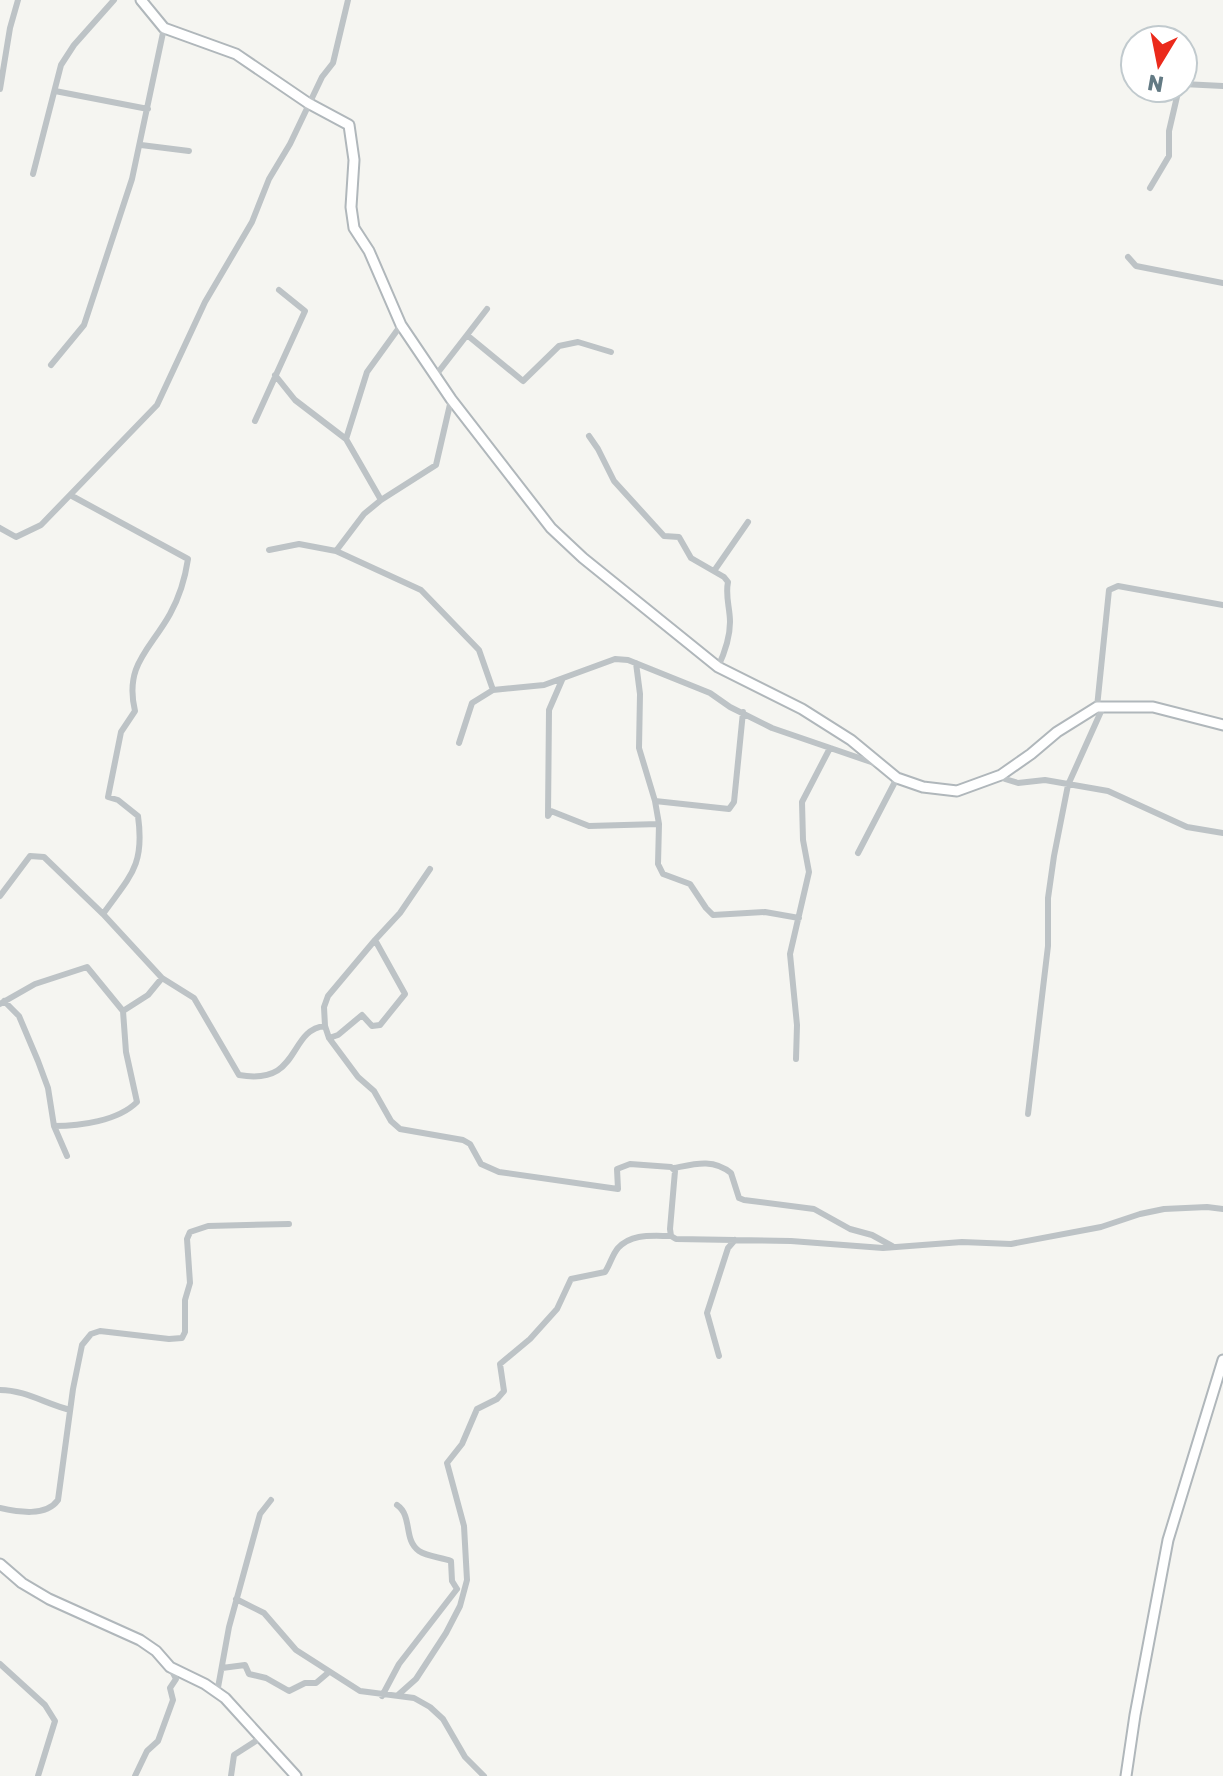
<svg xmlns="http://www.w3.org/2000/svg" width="1223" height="1776" font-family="Rubik,sans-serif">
	<rect width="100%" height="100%" fill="#f5f5f1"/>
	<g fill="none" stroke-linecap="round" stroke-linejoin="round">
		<g stroke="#b0b7bb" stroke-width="13">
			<path id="secondary" d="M141 0 164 28 236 54 308 103 349 125 354 160 351 207 354 228 369 251 401 325 451 399 551 528 583 558 718 667 802 709 851 740 897 778 923 787 957 791 1001 775 1031 754 1057 732 1097 707H1153L1223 725
				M0 1564 22 1583 49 1599 140 1640 156 1651 170 1667 205 1684 225 1698 296 1776
				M1126 1776 1135 1715 1168 1540 1223 1360"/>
		</g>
		<path stroke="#bdc3c6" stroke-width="6" d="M1183 84 1223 86
			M0 89 10 28 18 0
			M55 91 148 109
			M141 145 189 151
			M33 174 61 65 74 45 114 0
			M1150 188 1169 156V131L1179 88
			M1128 257 1136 266 1223 283
			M467 335 487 309
			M51 365 84 325 132 179 164 28
			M275 375 295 400 346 439 367 372 401 325
			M436 375 467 335 523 381 559 346 578 342 611 352
			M255 421 305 311 279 290
			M589 436 598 449 614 481 664 536 679 537 691 558 724 577 728 582C725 596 730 608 730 622 730 638 725 652 718 667
			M346 439 381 500
			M72 496 188 559C185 579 180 596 170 614 150 650 124 665 135 711L121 732 108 797 118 800 138 816C145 866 130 876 103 914
			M0 528 16 537 41 525 157 405 205 302 252 222 269 179 290 144 322 77 333 63 348 0
			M269 550 299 544 336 551 421 590 479 650 493 690 544 685 615 659 628 660 710 693 730 707 772 728 877 764
			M336 551 364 514 381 500 436 465 451 400
			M714 571 748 522
			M636 663 640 694 639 748 655 801 659 824 658 864 663 874 690 884 706 908 713 915 765 912 799 918
			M562 680 549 710 548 816 551 811 589 826 659 824
			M1097 707 1109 590 1118 586 1223 605
			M459 743 472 703 493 690
			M1001 775 1005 779 1018 783 1045 780 1108 791 1187 827 1223 833
			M655 801 729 809 734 802 743 712
			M858 853 897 778
			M0 896 30 856 44 857 103 914 162 978 194 998 239 1075C302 1086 287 1030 325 1026L329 1038 358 1077 374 1091 391 1121 400 1129 463 1140 470 1144 481 1164 499 1172 618 1189 617 1169 630 1164 671 1167 675 1171 670 1229 671 1236 676 1239 791 1241 883 1248 962 1242 1011 1244 1101 1227 1140 1214 1164 1209 1207 1207 1223 1209
			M4 1001 19 1016 38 1061 48 1088 54 1126 67 1156
			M0 1004 35 984 87 967 123 1011 126 1052 137 1102C118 1121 80 1126 54 1126
			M123 1011 148 995 162 978
			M325 1026 324 1007 328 996 375 940
			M329 1038 338 1035 362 1015 372 1026 380 1025 405 994 375 940 400 913 430 869
			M796 1059 797 1025 790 954 809 872 803 840 802 802 830 748
			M1028 1114 1048 946V898L1054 856 1068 785 1103 707
			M674 1168C694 1164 713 1158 731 1173L739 1198 744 1200 814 1209 850 1229 872 1235 892 1246
			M719 1356 707 1313 728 1248 735 1240
			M0 1390C25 1390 46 1404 70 1410
			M397 1505C413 1516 403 1540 419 1551 428 1557 441 1557 451 1561L452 1581 457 1589
			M0 1508C18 1512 46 1517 58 1500L73 1389 82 1345 91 1334 100 1331 169 1339 182 1338 185 1332V1300L190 1283 187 1239 190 1232 208 1226 289 1224
			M236 1599 264 1613 296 1650 360 1691 414 1698 430 1707 443 1719 465 1757 484 1776
			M0 1664 45 1705 55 1721 38 1776
			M222 1668 245 1665 249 1674 266 1678 289 1691 305 1683H316L329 1672
			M217 1693 229 1627 260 1514 271 1500
			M398 1695 416 1679 446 1633 460 1606 467 1580 464 1526 447 1463 462 1444 477 1409 497 1399 504 1391 500 1364 530 1339 557 1309 571 1279 605 1272C610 1265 612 1255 618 1248 632 1233 652 1236 671 1236
			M382 1696 399 1664 457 1589
			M135 1776 147 1751 158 1741 173 1700 170 1688 176 1679 170 1667
			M231 1776 234 1755 262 1737"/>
		<use href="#secondary" stroke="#fff" stroke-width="9"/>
	</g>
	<g transform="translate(1159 64) rotate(190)"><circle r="38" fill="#ffffff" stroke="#c1cace" stroke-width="2"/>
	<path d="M0-6L14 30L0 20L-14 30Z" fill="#eb2a1b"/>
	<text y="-12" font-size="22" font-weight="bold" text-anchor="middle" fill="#637a84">N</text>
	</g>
</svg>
